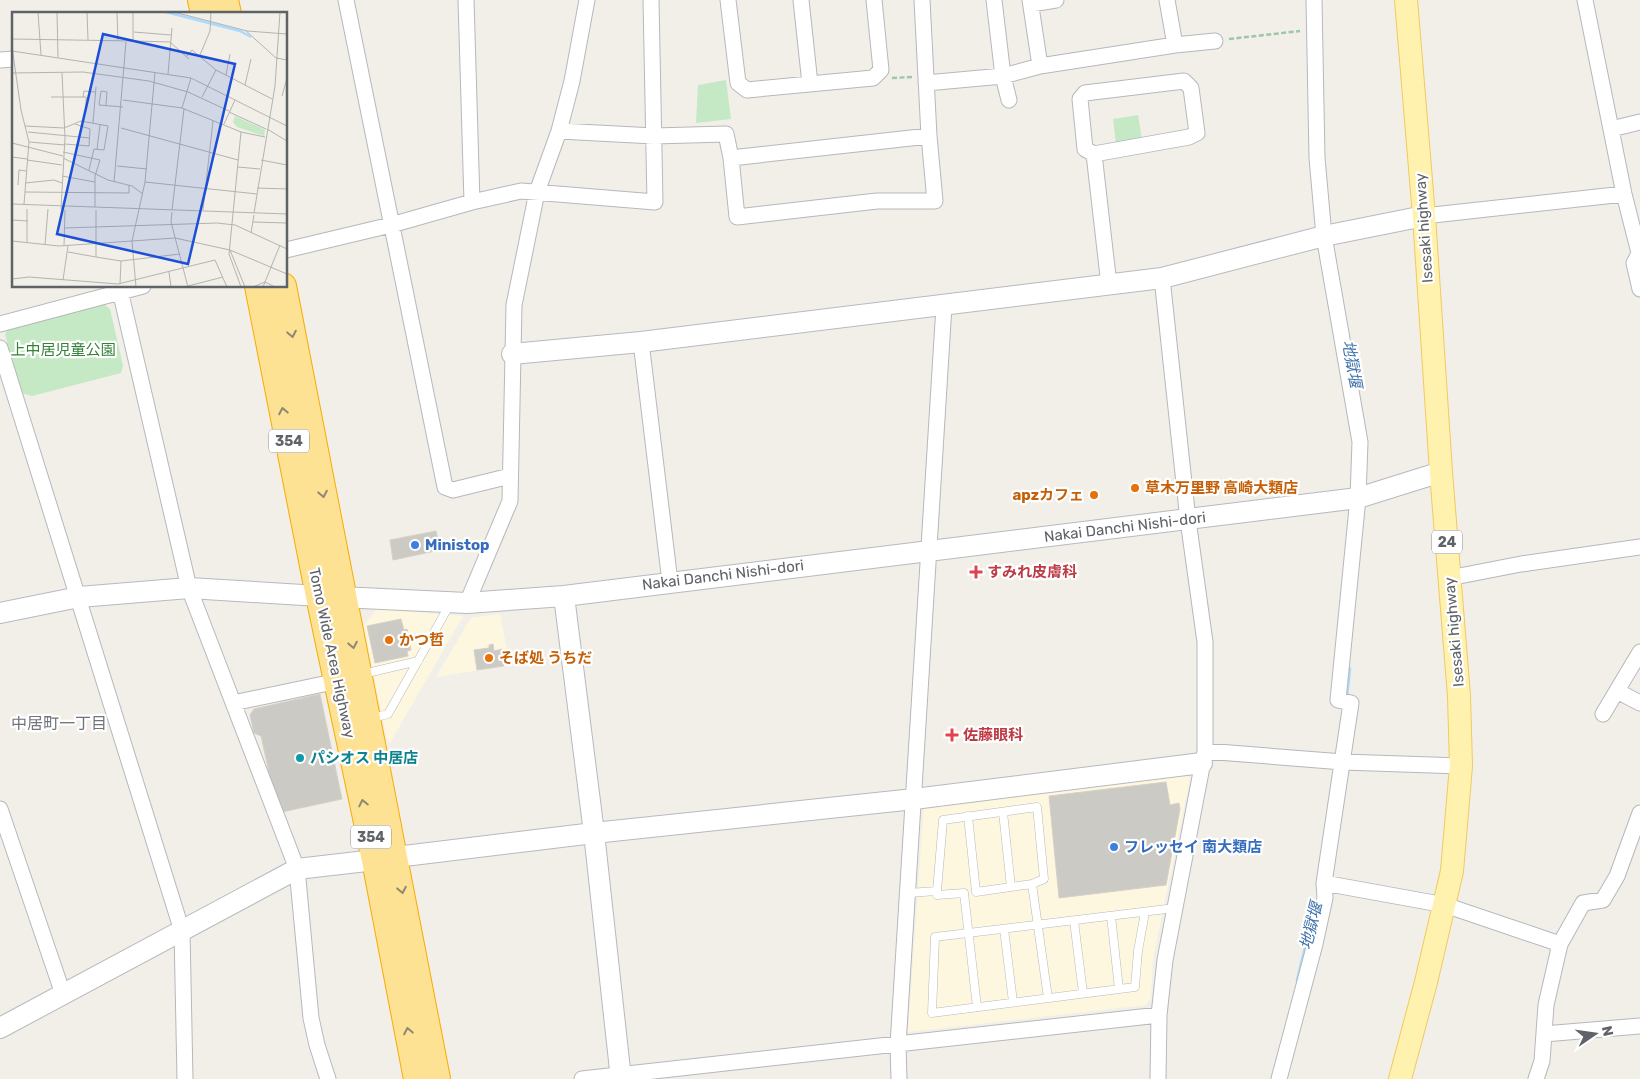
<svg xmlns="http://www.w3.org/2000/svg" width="1640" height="1079" font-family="Rubik,'Noto Sans JP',sans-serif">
	<rect width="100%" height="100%" fill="#f1efe8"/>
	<path fill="#fef7e0" d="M377 609 463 616 390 743 387 741 364 626Z
		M500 614 510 665 436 677 471 618Z
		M1185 774 1190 778 1153 959 1151 998 1146 1005 908 1032 924 805Z"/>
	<path fill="#c5e8c5" d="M726 80 731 119 696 123 698 85Z
		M1138 115 1142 140 1116 144 1113 119Z
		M101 302 110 309 123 366 121 373 32 396 21 393 5 334 11 325Z"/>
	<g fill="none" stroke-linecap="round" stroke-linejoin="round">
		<path stroke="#aadaff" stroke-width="4.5" d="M1346 697 1349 669
			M1298 980 1311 927"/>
	</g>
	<path fill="#cccac5" stroke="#d6d1c6" d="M436 531 440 550 393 560 390 540Z
		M401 619 404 630 407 629 411 650 407 651 408 656 375 663 367 626Z
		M493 644 494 651 502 649 504 666 477 670 474 650 489 648V645Z
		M320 694 342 799 282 812 271 781 261 736 254 733 250 715 254 709Z
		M1166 782 1170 805 1179 803 1180 809 1166 885 1059 898 1049 796Z"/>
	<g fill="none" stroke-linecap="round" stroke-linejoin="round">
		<g stroke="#b5b8bc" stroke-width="9">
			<path id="lane" d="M363 674 418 661
				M372 718 388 714 450 604
				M1003 812 1011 887
				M968 816 976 892 1032 884
				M937 891 943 820 1037 807 1044 879 1032 884 1048 998
				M908 893 937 891V895L964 893 977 1007
				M1145 912 1138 951 1135 987 932 1013 935 937 1175 908
				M1111 916 1119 989
				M1074 921 1083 993
				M1004 929 1013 1002"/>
		</g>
		<g stroke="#b5b8bc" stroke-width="17">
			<path id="street" d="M346 0 445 487 453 490 510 476
				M466 0 472 202
				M728 0 738 83 747 90 873 78 881 70 874 0
				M801 0 810 84
				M994 0 1003 76 1009 100
				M1030 0 1040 66
				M1167 0 1175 45
				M1585 0 1624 194 1638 249 1640 251
				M1031 4 1056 0
				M0 60 14 59
				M926 83 1003 76 1040 66 1175 45 1215 41
				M1611 129 1640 122
				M559 131 654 136 726 134 731 158 737 217 877 201H935L929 136 922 0
				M1094 154 1189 137 1197 133 1191 88 1184 81 1085 93 1080 99 1085 149 1094 154 1109 285
				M731 158 929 136
				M1424 216 1624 194
				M286 250 391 225 472 202 521 191 655 202 651 0
				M1640 252 1634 263 1640 289
				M119 286 189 588 297 869 311 1018 317 1045 328 1079
				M0 324 143 286
				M641 342 670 582
				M0 348 182 931 185 1079
				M1449 578 1521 564 1640 547
				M467 603 510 501 514 305 537 192 559 131 572 81 587 0
				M1617 691 1640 703
				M233 703 338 681
				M1603 714 1640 652
				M1205 751 1343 762 1461 766
				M0 809 63 994
				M1324 883 1445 905 1560 944
				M1544 1034 1640 1026
				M582 1079 1159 1015
				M899 1079 898 1045 944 306
				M1158 1079 1159 1015 1165 960 1205 751V642L1188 520 1162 278
				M1279 1079 1315 944 1325 898 1324 883 1351 703 1338 700 1358 498 1360 442 1324 236 1317 158 1314 0
				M1536 1079 1542 1061 1546 1005 1560 944 1583 903 1603 900 1617 876 1640 813"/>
		</g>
		<g stroke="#b6babf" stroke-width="22">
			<path id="secondary" d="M512 354 641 342 1162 278 1324 236 1424 216
				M564 596 594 833 621 1079
				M0 613 79 597 189 588 319 596 467 603 564 596 1358 498 1441 472
				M396 857 594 833 914 799 1202 763
				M0 1028 297 869 375 860"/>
		</g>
		<g stroke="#f2c960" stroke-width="24">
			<path id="primary" d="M1400 1079 1426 982 1452 871 1461 766 1459 696 1441 472 1424 216 1406 0"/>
		</g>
		<g stroke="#f9ab00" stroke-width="28">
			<path id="highway" d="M201 0 204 14
				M225 0 228 14
				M258 286 319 596 375 860 417 1079
				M283 286C335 550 388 814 437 1079"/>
		</g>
		<path stroke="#9cc7a9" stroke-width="2.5" stroke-dasharray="5 2.5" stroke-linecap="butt" d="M1229 39 1300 31
			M892 78 912 77"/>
		<use href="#lane" stroke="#fff" stroke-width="8"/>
		<use href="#street" stroke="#fff" stroke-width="15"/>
		<use href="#secondary" stroke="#fff" stroke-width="20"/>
		<use href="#primary" stroke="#fff2af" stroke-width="22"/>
		<use href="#highway" stroke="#fde293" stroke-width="26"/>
	</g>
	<defs><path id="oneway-chevron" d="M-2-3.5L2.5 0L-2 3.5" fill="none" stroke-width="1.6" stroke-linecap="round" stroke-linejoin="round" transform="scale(1.25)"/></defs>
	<g stroke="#8e8975">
		<use href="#oneway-chevron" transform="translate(292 334) rotate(79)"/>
		<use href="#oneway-chevron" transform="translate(283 411) rotate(-101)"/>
		<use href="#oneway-chevron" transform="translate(323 494) rotate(79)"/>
		<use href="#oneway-chevron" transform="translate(353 645) rotate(79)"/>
		<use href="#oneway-chevron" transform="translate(363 803) rotate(-102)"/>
		<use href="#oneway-chevron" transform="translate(402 890) rotate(79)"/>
		<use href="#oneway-chevron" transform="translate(408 1031) rotate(-101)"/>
	</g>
	<g fill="#e8710a" stroke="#fff" stroke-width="2">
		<circle cx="1135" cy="488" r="5"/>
		<circle cx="1094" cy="495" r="5"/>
		<circle cx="389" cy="640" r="5"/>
		<circle cx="489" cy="658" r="5"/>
	</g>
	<g fill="#3f7fe0" stroke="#fff" stroke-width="2">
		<circle cx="415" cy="545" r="5"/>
		<circle cx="1114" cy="847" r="5"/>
	</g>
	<g fill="#e0444e" stroke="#fff" stroke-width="2">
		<path d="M973.5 564.5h5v5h5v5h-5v5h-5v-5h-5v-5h5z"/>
		<path d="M949.5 727.5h5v5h5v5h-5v5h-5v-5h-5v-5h5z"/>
	</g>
	<circle fill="#0f9aa8" stroke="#fff" stroke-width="2" cx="300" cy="758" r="5"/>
	<g text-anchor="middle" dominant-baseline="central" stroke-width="4.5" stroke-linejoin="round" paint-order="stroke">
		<g fill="#fff" stroke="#8f9295" stroke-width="1">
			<rect x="269" y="429.5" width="40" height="23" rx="4"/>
			<rect x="1432" y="530.5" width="30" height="23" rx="4"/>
			<rect x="351" y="825.5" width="40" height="23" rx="4"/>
		</g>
		<g font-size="14" font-weight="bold" fill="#5f6368">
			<text x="289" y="441">354</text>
			<text x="1447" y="542">24</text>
			<text x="371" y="837">354</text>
		</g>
		<g font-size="15" fill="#5f6368" stroke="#fff">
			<text transform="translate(1424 228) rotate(-94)">Isesaki highway</text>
			<text transform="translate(1125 527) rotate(-7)">Nakai Danchi Nishi-dori</text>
			<text transform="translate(723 575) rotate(-7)">Nakai Danchi Nishi-dori</text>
			<text transform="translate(1454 632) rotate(-95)">Isesaki highway</text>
			<text transform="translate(332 653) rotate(78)">Tomo Wide Area Highway</text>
		</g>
		<g font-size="15" fill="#348238" stroke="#fff">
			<text x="63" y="350">上中居児童公園</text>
		</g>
		<g font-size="15" font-weight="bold" fill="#c56008" stroke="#fff" text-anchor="start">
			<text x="1145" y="488">草木万里野 高崎大類店</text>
			<text x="1084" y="495" text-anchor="end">apzカフェ</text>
			<text x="399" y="640">かつ哲</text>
			<text x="499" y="658">そば処 うちだ</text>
		</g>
		<g font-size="15" font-weight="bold" fill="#366cbe" stroke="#fff" text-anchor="start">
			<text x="425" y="545">Ministop</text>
			<text x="1124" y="847">フレッセイ 南大類店</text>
		</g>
		<g font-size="15" font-weight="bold" fill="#be3a42" stroke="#fff" text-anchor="start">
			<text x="987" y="572">すみれ皮膚科</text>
			<text x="963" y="735">佐藤眼科</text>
		</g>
		<g font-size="15" font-weight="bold" fill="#0d838f" stroke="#fff" text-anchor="start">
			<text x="310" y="758">パシオス 中居店</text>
		</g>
		<g font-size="16" font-style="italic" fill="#4174aa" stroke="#fff">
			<text transform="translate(1352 364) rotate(80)">地獄堰</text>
			<text transform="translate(1311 926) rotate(-76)">地獄堰</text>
		</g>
		<g font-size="16" fill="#70757a" stroke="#fff">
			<text x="59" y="723">中居町一丁目</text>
		</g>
	</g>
	<g transform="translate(12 12)">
		<rect width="275" height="275" fill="#f1efe8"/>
		<path d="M223 104 253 118 252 124 225 115 221 110Z" fill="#c5e8c5"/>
		<path fill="none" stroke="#aadaff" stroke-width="2.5" d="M154 0 228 19 239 25"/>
		<path fill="none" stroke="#b3b3b1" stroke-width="1" d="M26 0 29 43M45 0 46 45M75 0 76 28M105 0 106 29M162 0 235 19 275 22M233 18 264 46 275 48M122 20 159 23M0 27 121 29V0M122 29 158 30 177 47M0 35 9 98 17 130 12 192M0 39 179 66 275 114M188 43 198 19 199 0M175 44 180 38 204 58 260 87M0 61 71 60 137 69 176 80 217 99M156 62 160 16M214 63 218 42M233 73 239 47M270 84 275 66M39 85H74V96M71 85 72 79 83 80M190 85 204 58M111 88 170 96 229 120 217 242 229 275M94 93 95 80 89 79 87 93 111 95M170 96 179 66M217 100 254 117M81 111 84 75M212 112 223 88M13 114 52 116 69 109 96 114 92 138 82 137 77 158M109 116 226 148M255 117 275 129M16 120 78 126M229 120 253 125M17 130 53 133M0 131 51 144M53 132 77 134 78 117 63 112M85 137 88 113M51 140 88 148 83 164V195M0 145 15 147M51 146 96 168 120 174 131 182M15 148 50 153M249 148 275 153M105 154 135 157M226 155 248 157M50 164 83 170M102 170 114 30M133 170 245 182M13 171 42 168 50 171M6 173 7 158 14 159M245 176 275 177M13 180 117 181V173M0 192 275 202M15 197V231M49 197 53 126 50 61M160 198 172 97M191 198 201 109M160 200 159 210 176 275M242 201 263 74 268 0M0 208 16 209M241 210 275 211M52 216 205 211 223 213 275 237M239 221 242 203M0 229 47 234 163 226 218 238 275 262M33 233 36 197M52 234 53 198M218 238 233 275M56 240 84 245V198M84 245 109 249 168 242M157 260 159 275M0 267 17 265 106 272 203 248 215 275M51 268 56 234M108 272 109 249M176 274 211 265M124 275 120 229 133 170 143 60M241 275 253 270 268 233M251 275 253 270 263 275"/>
		<path fill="#1d4ed8" fill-opacity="0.15" stroke="#1d4ed8" stroke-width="2.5" d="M91 22 223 52 176 252 45 222Z"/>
		<rect width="275" height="275" fill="none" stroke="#5f6368" stroke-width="2.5"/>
	</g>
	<g transform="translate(1595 1034) rotate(77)" stroke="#ffffff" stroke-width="4" paint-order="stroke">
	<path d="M0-4L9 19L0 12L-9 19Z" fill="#5f6368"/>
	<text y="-8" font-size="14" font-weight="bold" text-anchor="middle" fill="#5f6368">N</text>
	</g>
</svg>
